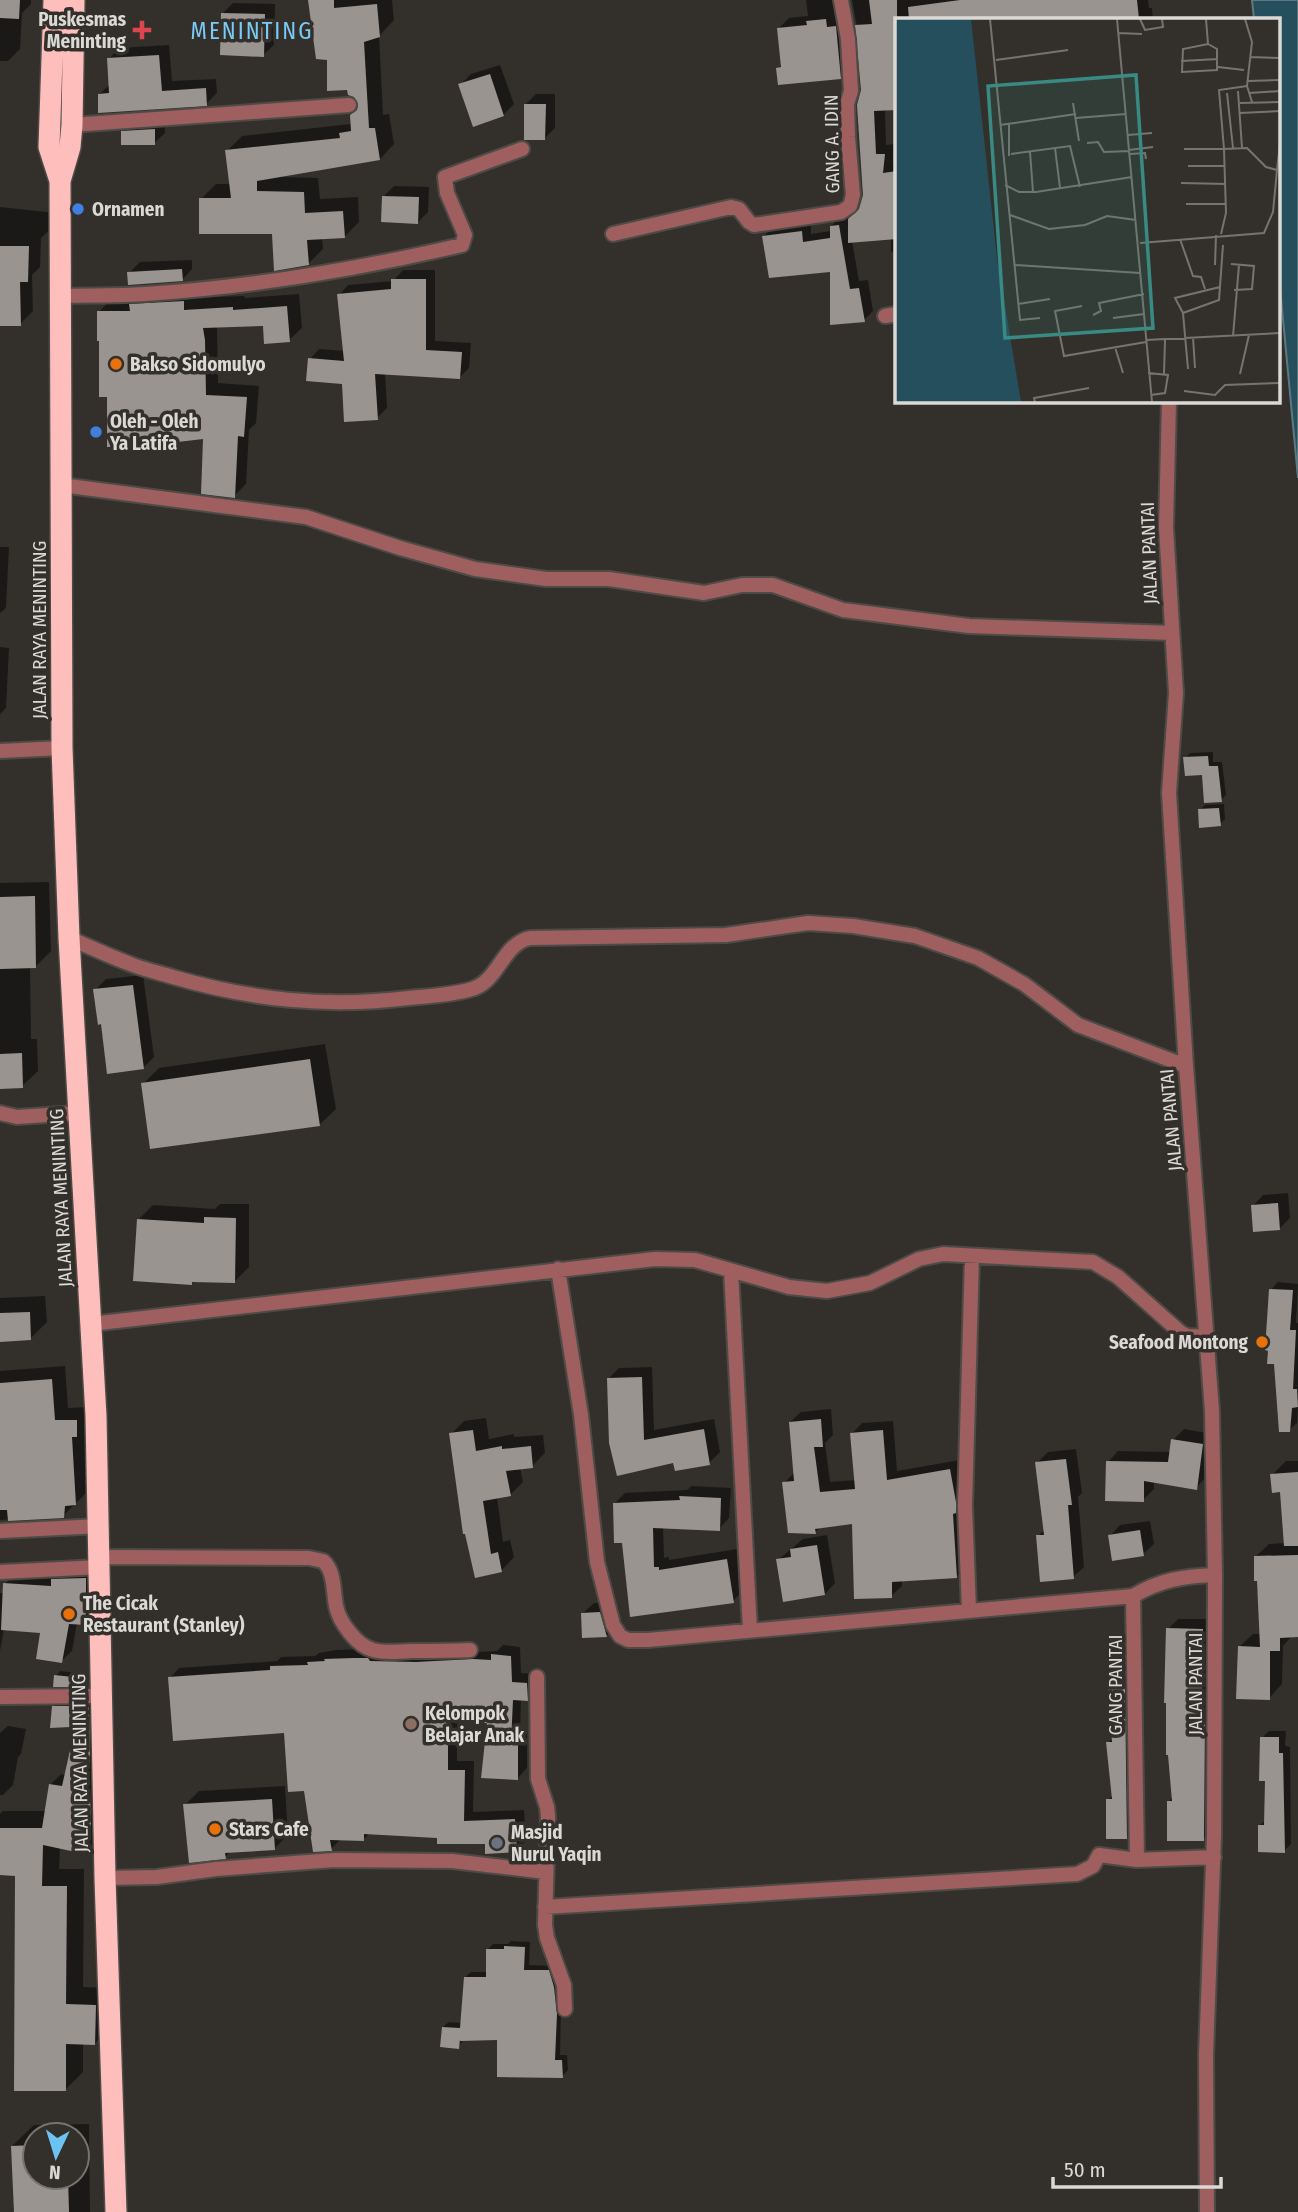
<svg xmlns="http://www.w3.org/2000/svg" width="1298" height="2212" font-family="'Fira Sans Condensed',sans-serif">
	<rect width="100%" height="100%" fill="#33302b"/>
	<path fill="#264f5d" stroke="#5c7881" stroke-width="2" d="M1252 0H1298V478L1279 277V19H1254Z"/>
	<path fill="#0007" fill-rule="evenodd" d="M0 0H31V4L22 13 20 49 8 61H0Z
		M310 0H392L394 20 379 36 383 115 389 114 394 144 380 159 283 175V177L318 178 320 199 358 197 359 222 344 237 322 238 323 249 308 264 273 233 201 199 216 184H231L227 151 242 136 351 124V115L360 107V103L328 58Z
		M806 0H844L850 67 840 77 778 69 782 64 779 28 789 18 808 16Z
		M852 0H1148L1149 8H1152L1153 19H897V108L885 109 886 145 894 144 893 164 897 163V251L891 252V237L852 241 859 281 868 280 873 311 864 320 831 270 764 236 773 227 811 223V234L831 231V226L841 217H848L849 221 861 208 864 195 862 91 859 38Z
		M233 3 275 4 274 45 263 55 223 13Z
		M169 45 172 81 216 79 217 93 206 104 100 94 110 84 109 59 119 48Z
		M500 65 514 104 503 115 460 85 471 74Z
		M536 94H555V128L545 138 526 104Z
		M165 119V133L154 143 122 132 133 121Z
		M394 186 429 187 428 212 418 222 384 196Z
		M0 207 56 213 55 225 41 238 40 267 32 275 33 311 20 324H0Z
		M192 260V269L182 280 129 273 140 262Z
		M403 270H435V341L471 343 469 368 459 378 385 373 387 408 377 418 344 382 310 359 319 349 345 351 339 295 348 285 393 281Z
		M195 289 196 298 244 296 245 298 299 294 302 328 289 340 264 324 217 326 218 383 259 386 256 423 249 430 246 484 234 496 205 437 109 395 99 312 111 299Z
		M0 547H9L6 608 0 613Z
		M0 647 9 648 6 708 0 714Z
		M1213 752V762H1222L1226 795 1221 800 1203 773 1185 758 1190 753Z
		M1224 804 1225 819 1220 824 1200 810 1205 805Z
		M49 882 51 951 36 966 30 967 31 1039H37L38 1071 22 1086 0 1087V883Z
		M143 975 154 1057 143 1068 95 990 106 979Z
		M325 1044 336 1109 319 1125 143 1084 159 1068Z
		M1288 1193 1290 1218 1280 1228 1253 1206 1263 1195Z
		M220 1204H249V1267L235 1281H194L192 1283 139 1219 153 1205 215 1209Z
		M1278 1282 1298 1284 1296 1323H1298V1405L1297 1423 1289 1430 1276 1363 1269 1349 1271 1290Z
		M45 1296 47 1322 30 1339 0 1340V1298Z
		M65 1366 68 1408 89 1407V1422L85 1426 89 1490 63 1516 0 1520V1371Z
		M652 1367 654 1430 714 1419 720 1452 709 1463 675 1461 618 1474 608 1379 619 1368Z
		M831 1409 833 1435 825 1443 830 1482 856 1480 852 1434 862 1423 893 1421 897 1471 960 1460 967 1566 957 1576 902 1579V1586L891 1596 853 1522 821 1526 815 1533 784 1483 795 1472 790 1422 801 1412Z
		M486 1418 489 1439 514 1434V1437L543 1435 545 1453 532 1466 520 1467 523 1482 510 1495 497 1497 503 1542 510 1540 514 1557 502 1570 477 1576 451 1434 464 1421Z
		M1184 1429 1213 1434 1206 1477 1196 1488 1154 1481V1489L1143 1500 1108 1462 1118 1451 1171 1452 1173 1440Z
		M1076 1449 1082 1493 1078 1497 1084 1567 1073 1577 1038 1536 1045 1529 1037 1463 1048 1452Z
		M1286 1461H1298V1635H1293L1283 1646 1282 1684 1269 1698 1239 1647 1253 1634H1261L1255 1557 1269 1544 1285 1543 1282 1491 1272 1475Z
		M692 1486 731 1488 729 1518 719 1529 663 1527 664 1558 669 1557V1560L737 1549 743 1591 733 1601 631 1615 623 1541 615 1503 625 1493 687 1490Z
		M1150 1521 1154 1544 1143 1554 1110 1536 1120 1525Z
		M827 1535 835 1583 825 1594 778 1560 803 1539Z
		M96 1568 95 1613 85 1624 77 1623 72 1651 61 1661 42 1631 4 1629 0 1651V1593H5V1584L15 1574Z
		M610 1602 617 1624 607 1635 584 1636 583 1613 594 1603Z
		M1178 1619H1212L1213 1829 1203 1839 1169 1801 1173 1797 1168 1701V1629Z
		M503 1645 520 1647 521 1673 537 1674V1689L527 1699 521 1698 520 1734H527V1768L518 1778 489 1721 457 1720V1761H474L473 1812 524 1810 526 1841 516 1851 487 1842 439 1836 370 1833 364 1839H341L331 1849 305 1789 285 1731 170 1678 179 1668 277 1661 281 1657 315 1656 319 1653 336 1650 364 1649 455 1653 497 1651Z
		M60 1671 77 1673 76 1680 72 1685 56 1676Z
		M1135 1677 1137 1827 1126 1837 1108 1800 1113 1795 1108 1743 1113 1738 1109 1689 1120 1678Z
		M64 1696H81L80 1708 92 1696 100 1799 89 1811H108L103 1834 85 1852 60 1847 59 1869H84L83 1987 113 1988V2025L95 2043H83V2072L65 2090 17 1874H0V1814L3 1811H85L50 1785 61 1774 66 1775 80 1715 69 1725 53 1707Z
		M8 1726 26 1729 21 1754 18 1757 13 1785 3 1795H0V1733Z
		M1269 1731H1286L1285 1746 1290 1747 1291 1844 1284 1851 1260 1825 1266 1820 1267 1779 1262 1738Z
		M285 1786 288 1835 275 1848 231 1851 225 1857 185 1805 199 1791Z
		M511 1941 530 1942 529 1965 554 1966 561 2007 560 2055H567L568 2070 562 2076 498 2039H464L458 2047 443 2027 449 2022 462 2023 465 1977 471 1972H488V1949L493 1944H508Z
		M89 2124 90 2212H15L12 2146 34 2125ZM35 2135H77V2177H35Z"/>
	<path fill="#9a9490" d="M0 0H20L19 19 0 18Z
		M308 0H334V8L377 4 380 37 364 42 369 128H375L380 160 257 181V191L304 192 305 213 343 211 345 238 307 240 309 265 274 271 272 234H199V198H231L225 150 340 138 339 133 351 131 350 115 357 110 358 104 354 97 348 95 347 90 327 91V60L316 59Z
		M869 0H897V110L874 111 876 154H885L883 173 897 171V239L848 243V219L859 209 863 195 857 105 861 90 855 25 872 24Z
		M960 0H1137L1139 19H909L908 7Z
		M221 13 265 14 264 57 220 55Z
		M826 19 827 27 836 26 841 79 778 85 776 68 781 67 777 28 807 25 806 21Z
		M159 55 162 91 206 88 207 106 98 113V94L109 93 107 58Z
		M490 74 504 116 473 127 458 84Z
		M524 104H546L545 140H524Z
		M155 129V145H121V131Z
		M382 196 419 197 418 224 381 222Z
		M839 225 850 289 859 288 865 322 830 325V272L769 278 762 236 802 231 803 242 830 238V226Z
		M0 246H29L28 282H20L21 326H0Z
		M182 269 183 281 128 285 127 272Z
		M391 279H426V350L462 352 460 379 375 374 378 420 344 422 342 384 306 381 308 358 344 361 337 294 391 289Z
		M184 301V310L233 307V310L287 306 290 342 264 344 263 326 203 328 205 340 206 395 247 397 244 437 238 436 235 498 201 494 203 439 136 447H107V397H99V341H97V311H130L129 304Z
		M1208 756 1209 766H1218L1222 802 1204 803 1202 775 1185 776 1183 757Z
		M1219 808 1221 826 1199 828 1198 809Z
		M35 896 36 968 0 969V897Z
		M133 985 144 1069 107 1074 101 1024 98 1025 93 989Z
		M22 1053 23 1088 0 1089V1054Z
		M310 1059 320 1126 150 1149 141 1083Z
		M1278 1203 1280 1230 1253 1232 1251 1205Z
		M204 1217 236 1218 235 1283 192 1282V1285L133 1281 137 1219 204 1223Z
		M1269 1289 1293 1290 1290 1330H1296L1293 1389H1297L1298 1407 1292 1408 1290 1432H1279L1274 1364H1267L1268 1351 1265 1350Z
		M30 1312 31 1340 0 1342V1313Z
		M642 1377 644 1440 704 1429 710 1465 675 1471 673 1463 617 1476 609 1443 607 1378Z
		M52 1379 55 1420H77V1437H72L76 1505 65 1506 64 1518 8 1521 7 1510H0V1383Z
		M821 1419 823 1447H814L820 1492 855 1489 850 1433 883 1430 887 1480 950 1469 956 1502V1513L953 1514 957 1578 892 1582V1598L854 1599 852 1524 815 1529 816 1534 788 1533 782 1482 794 1481 789 1422Z
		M473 1430 476 1451 502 1446V1449L531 1446 533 1468 506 1471 511 1496 483 1501 491 1554 498 1552 502 1572 475 1578 465 1534H463L449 1433Z
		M1171 1439 1203 1444 1197 1490 1144 1481V1502L1105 1501 1106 1461 1168 1462Z
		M1066 1459 1072 1505H1068L1074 1579 1040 1582 1036 1535H1044L1035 1462Z
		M1298 1472V1546H1284L1280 1492 1272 1493 1270 1474Z
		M679 1496 721 1498 720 1531 653 1528 654 1567H659V1570L727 1559 734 1603 630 1617 622 1543H614L613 1503 680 1500Z
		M1140 1530 1144 1556 1112 1561 1108 1535Z
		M817 1545 825 1595 783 1602 776 1559 791 1557 790 1549Z
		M1298 1555V1637L1280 1638V1651H1270V1700L1236 1699 1238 1646 1260 1647 1257 1581H1254V1556Z
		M86 1578V1625L69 1624 62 1663 36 1659 40 1633 1 1630 3 1583 51 1586V1579Z
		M600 1612 607 1637 582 1638 581 1613Z
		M1166 1628 1203 1629 1201 1719H1205L1204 1841H1167V1801H1172L1168 1755H1166V1703H1164Z
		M491 1654 511 1656 512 1682 527 1683 528 1701 513 1700 511 1743H518V1780L481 1778 487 1723 448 1722V1770H465L464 1821 515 1819 517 1852 485 1854V1844H437V1838L364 1834V1841L330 1840 332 1851 313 1852 304 1791 288 1792 284 1733 173 1741 168 1677 270 1670V1666L308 1665 307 1662 325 1661 324 1659 354 1658H368L370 1661 416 1662 473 1659 491 1660Z
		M54 1675 73 1677 72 1687H53Z
		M1125 1687 1127 1839H1106V1799H1112L1106 1742H1112L1108 1688Z
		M52 1706H71L70 1727 50 1728Z
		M80 1706H89L90 1759 83 1790 90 1791 91 1825 85 1854 43 1845 42 1886H67L66 2004 96 2005 95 2045 66 2044V2091H14L15 1876 0 1875V1828H42L49 1784 62 1786Z
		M1260 1737H1279V1753H1283L1285 1853 1258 1852V1825H1264L1265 1781H1259Z
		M272 1799 275 1850 225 1853 226 1859 189 1863 183 1804Z
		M504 1946 525 1947 524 1970H549L554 1987 557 2014 555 2060H562L563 2078 497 2077V2040L460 2041V2039L459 2049 440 2047 442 2027 460 2028 464 1977H486V1949H504Z
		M35 2145V2177H68L69 2212H14L11 2146Z"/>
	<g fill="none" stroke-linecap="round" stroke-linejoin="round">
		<g stroke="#4e4b46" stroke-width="18">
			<path id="street" d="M72 125 349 105
				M613 234 731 207 739 209 749 222 754 225 841 212 850 206 853 195 848 137 847 104 851 91 848 39 841 0
				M60 296C88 295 117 296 145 294 251 287 359 269 462 245L465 235 447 193 445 177 522 149
				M885 316 897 314
				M1169 401 1166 527 1176 693 1169 793 1186 1066 1212 1411 1215 1575 1214 1836 1206 2055 1207 2212
				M61 485 306 517 400 548 475 569 546 579H609L704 593 742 585H773L843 610 969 626 1172 633
				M0 751 62 748
				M69 938C90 947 111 957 133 965 146 970 160 973 173 977 252 1000 327 1008 409 998 430 996 452 995 472 989 499 981 502 944 530 938L726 935 808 923 853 926 915 936 978 958 1024 984 1078 1025 1186 1066
				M0 1113 17 1117 79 1113
				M558 1269 581 1415 597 1562 613 1625 620 1636 628 1640H648L1133 1596
				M731 1271 750 1630
				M91 1324 655 1259 695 1260 789 1287 827 1291 870 1283 919 1259 943 1254 1093 1262 1118 1277 1180 1332 1187 1336 1208 1337
				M0 1531 100 1526
				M100 1557 309 1558 323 1561C335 1571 333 1591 336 1606 339 1622 357 1646 373 1650 385 1653 398 1652 411 1651 431 1651 450 1651 470 1650
				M0 1572 100 1567
				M969 1610 965 1506 972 1256
				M537 1677 538 1779 547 1807 548 1816 545 1925 547 1938 564 1985 565 2009
				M0 1697 102 1696
				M1137 1860 1133 1596C1160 1580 1183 1576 1215 1575
				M105 1878 157 1877 216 1869 334 1860 452 1861 546 1872
				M545 1907 1077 1874 1093 1866 1099 1855 1137 1860 1214 1857"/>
		</g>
		<g stroke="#4e4b46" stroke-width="24">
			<path id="highway" d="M54 0 49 147 60 181
				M74 0 72 125 70 147 60 181 62 748 69 938 96 1416 105 1878 116 2212"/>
		</g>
		<use href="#street" stroke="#9f5f5e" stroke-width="14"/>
		<use href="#highway" stroke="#febebb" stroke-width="21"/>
	</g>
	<path fill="#e0444e" stroke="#33302b" stroke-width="2.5" d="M138.5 19.5h7v7h7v7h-7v7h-7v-7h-7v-7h7z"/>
	<g fill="#3f7fe0" stroke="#33302b" stroke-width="2.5">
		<circle cx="78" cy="209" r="7"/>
		<circle cx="96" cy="432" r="7"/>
	</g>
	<g fill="#e8710a" stroke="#33302b" stroke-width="2.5">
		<circle cx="116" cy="364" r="7"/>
		<circle cx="1262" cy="1342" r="7"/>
		<circle cx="69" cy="1614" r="7"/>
		<circle cx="215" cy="1829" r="7"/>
	</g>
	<circle fill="#8d6e63" stroke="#33302b" stroke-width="2.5" cx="411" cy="1724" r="7"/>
	<circle fill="#6b7280" stroke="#33302b" stroke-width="2.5" cx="497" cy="1843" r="7"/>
	<g text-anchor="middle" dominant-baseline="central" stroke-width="7" stroke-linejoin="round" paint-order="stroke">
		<g font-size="19" font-weight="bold" fill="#dbd9d6" stroke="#33302b" text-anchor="start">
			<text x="126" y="19" text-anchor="end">Puskesmas<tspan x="126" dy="22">Meninting</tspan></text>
			<text x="92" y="209">Ornamen</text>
			<text x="130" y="364">Bakso Sidomulyo</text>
			<text x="110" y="421">Oleh - Oleh<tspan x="110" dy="22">Ya Latifa</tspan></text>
			<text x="1248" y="1342" text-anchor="end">Seafood Montong</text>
			<text x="83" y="1603">The Cicak<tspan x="83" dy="22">Restaurant (Stanley)</tspan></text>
			<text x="425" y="1713">Kelompok<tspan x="425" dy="22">Belajar Anak</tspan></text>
			<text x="229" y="1829">Stars Cafe</text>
			<text x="511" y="1832">Masjid<tspan x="511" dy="22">Nurul Yaqin</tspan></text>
		</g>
		<g font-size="19" fill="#dbd9d6" stroke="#33302b">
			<text transform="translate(832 144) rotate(-91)">GANG A. IDIN</text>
			<text transform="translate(1149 553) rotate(-92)">JALAN PANTAI</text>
			<text transform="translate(39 630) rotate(-90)">JALAN RAYA MENINTING</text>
			<text transform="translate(1171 1120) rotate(-95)">JALAN PANTAI</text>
			<text transform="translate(61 1198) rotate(-93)">JALAN RAYA MENINTING</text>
			<text transform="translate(1195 1684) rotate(-90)">JALAN PANTAI</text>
			<text transform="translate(1115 1685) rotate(-90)">GANG PANTAI</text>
			<text transform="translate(80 1763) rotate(-91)">JALAN RAYA MENINTING</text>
		</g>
		<g font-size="23" letter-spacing="2" fill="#7acaf6" stroke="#33302b">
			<text x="252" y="31">MENINTING</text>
		</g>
	</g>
	<g transform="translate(895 18)">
		<rect width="385" height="385" fill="#33302b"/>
		<path d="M0 1H76L102 240 126 384H0Z" fill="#264f5d"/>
		<path fill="none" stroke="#76746f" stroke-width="2" d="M95 1 125 302 145 300M222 1 257 384M245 1 250 12 268 9 267 1M311 1 313 26M350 1 357 24 352 68 357 84M223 15 247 16M313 26 322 31V52L287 54 288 31ZM355 39 385 40M101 42 173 32M286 43 323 41M323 49 349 52M353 63 385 62M343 73 347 130M332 75 338 130M354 75 385 73M178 85 184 123M345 85 385 84M345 95 385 93M181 100 231 96M105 107 181 96M233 117 257 115M192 125 203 124 209 134 235 133M160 130 165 170M289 131H329L324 72 352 68M234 132 258 129M135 134 138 174M116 136 175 128 185 169M235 136 250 135 251 141M114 138V106M293 148H330M382 152 385 125M286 165 331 166M110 167 124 174H141L237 159M291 186H331M115 197 154 211 190 207 212 198 241 202M285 221 298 258 306 259 310 271M245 225 369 215 378 194 382 152 371 149 352 130 329 131 331 195 326 216M336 246 359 248 357 271 339 272M120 247 245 255M320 247 321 217M123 286 155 281M187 288 160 293 169 338 251 324M288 295 280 280 325 269M198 297 206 293 204 285 249 276M218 300 249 296M338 318 344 247M298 319 300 350M251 322 385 315M220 329 228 355M293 351 288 295 324 282 328 227M253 355 273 357 270 375 256 377M269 356 270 322M345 356 354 317M289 373 320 377 330 367 385 365M140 384 139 380 194 370"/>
		<path fill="#388a83" fill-opacity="0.15" stroke="#388a83" stroke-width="3.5" d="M241 57 258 310 110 320 93 68Z"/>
		<rect width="385" height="385" fill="none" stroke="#dbd9d6" stroke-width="3.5"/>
	</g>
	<g transform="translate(56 2156) rotate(184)"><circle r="33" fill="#33302b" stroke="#76746f" stroke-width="2"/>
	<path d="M0-5L12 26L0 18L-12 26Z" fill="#6cc3f2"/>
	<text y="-10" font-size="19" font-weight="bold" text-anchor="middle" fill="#dbd9d6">N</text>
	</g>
	<path d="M1053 2177v10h168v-10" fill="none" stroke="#dbd9d6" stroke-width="3.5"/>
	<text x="1064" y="2177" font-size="21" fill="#dbd9d6" stroke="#33302b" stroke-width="5" paint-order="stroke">50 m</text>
</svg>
